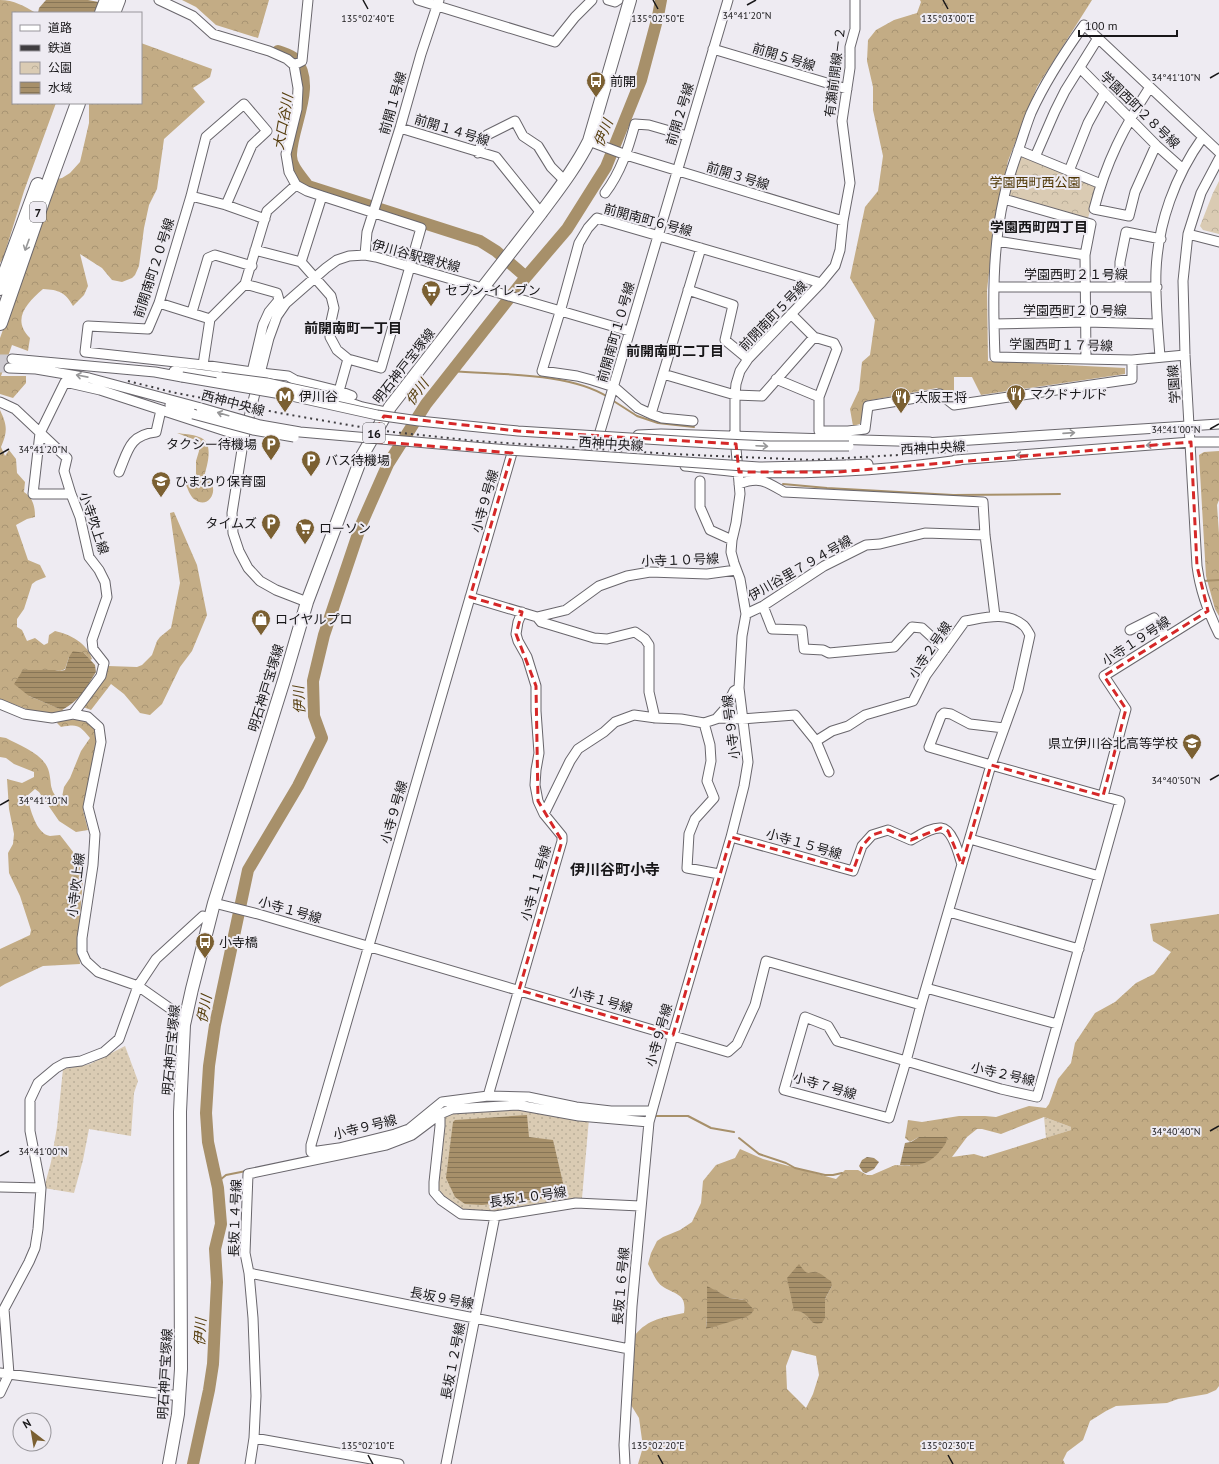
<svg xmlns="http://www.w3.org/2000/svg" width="1219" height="1464" font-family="'PT Sans','Noto Sans JP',sans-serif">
	<defs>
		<pattern id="grass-dots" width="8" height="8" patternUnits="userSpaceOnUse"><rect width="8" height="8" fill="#dacbb3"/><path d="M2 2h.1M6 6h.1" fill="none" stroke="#baae99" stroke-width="1.8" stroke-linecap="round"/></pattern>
		<pattern id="forest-crowns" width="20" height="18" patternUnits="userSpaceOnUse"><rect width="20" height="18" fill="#c3ac85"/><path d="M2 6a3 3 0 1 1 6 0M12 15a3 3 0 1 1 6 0" fill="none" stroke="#a79372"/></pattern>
		<pattern id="park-crowns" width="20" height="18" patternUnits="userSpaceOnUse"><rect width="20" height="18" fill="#dacbb3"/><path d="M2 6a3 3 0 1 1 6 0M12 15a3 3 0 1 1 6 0" fill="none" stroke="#baae99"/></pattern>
		<pattern id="water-rules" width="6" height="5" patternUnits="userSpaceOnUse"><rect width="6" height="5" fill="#a7906a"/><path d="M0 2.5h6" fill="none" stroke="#877556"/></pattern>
	</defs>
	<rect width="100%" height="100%" fill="#eeebf2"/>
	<path fill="url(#grass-dots)" d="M125 1046 138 1081 134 1093 131 1136 89 1129 83 1160 74 1193 44 1188 51 1162 57 1127 63 1069 90 1064Z
		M522 1109 589 1119 582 1198C557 1202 476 1220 457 1209 450 1205 443 1196 437 1190L442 1115 452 1111Z
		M1044 1117 1071 1127V1130L1046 1138Z"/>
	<path fill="url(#forest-crowns)" fill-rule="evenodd" d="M0 0C14 0 24 6 36 13H13V103H56L24 191 3 259 0 263Z
		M182 0H269L258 38 216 25 196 7Z
		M920 0H1092L1037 87 1008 161 994 229 987 290 988 361 1125 368V374L981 395 972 377H954V401L937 388 866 401 860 424 853 426 850 409 859 390 862 362 870 355 875 320 850 278 865 207 878 191 883 156 873 110V87L867 61 868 40 876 30 894 20 917 13 921 2Z
		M141 43 212 69 210 77 193 88 205 102 164 139 157 189 149 205 144 228 139 266 135 275 132 278 122 282 112 280 102 268 80 254 88 286 84 295 73 306C65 292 59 290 43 289 27 303 11 319 30 338L28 351 12 345 1 376H26V383L13 398 0 394V338L57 179 62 178 70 173 80 162 89 123V103H141Z
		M0 410C7 425 8 431 1 447L5 456 9 450 16 459 17 473 25 482 24 492C33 498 35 506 35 517L27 519 16 525 28 560 40 565 46 577 36 581 32 584 24 609 17 619V627L22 630 27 641 35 638 44 645 48 643 49 635 55 631C70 634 88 644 92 659L90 660 84 653 69 657 65 669 60 671 55 670H23L29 696 65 711 50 714 29 710 0 699Z
		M177 433C184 434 192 434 199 437 215 442 207 465 204 477 206 479 209 480 211 483 218 493 207 510 194 499 190 496 188 489 186 485L196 474V461L199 451 198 441Z
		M1219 451V500L1217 505 1219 534V616L1215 609 1206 576 1199 455 1204 452Z
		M174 512 197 565 207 615 192 651 180 667 162 704 150 715 140 713 124 694 111 684 91 710 83 707 108 666 137 667 142 665 152 655 157 641 160 637 171 628 180 583 170 513Z
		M60 719C80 719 94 719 99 741L83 810 88 830 76 832 59 821 39 792 35 789 27 796C30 808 36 834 50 836 53 836 57 835 60 835L84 866 78 942 80 964 43 966 5 984 0 987V949L30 935 31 930 20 896 9 873 8 853 13 844 14 834 9 809 7 779 22 783 34 777V772L14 764 6 758 0 757V737L6 738C20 746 45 754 49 772 52 785 49 787 57 798L62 797 64 787 70 778 81 751 90 738C79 725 78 724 61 727L57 723Z
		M1219 914V1386L1216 1390 1207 1394 1178 1399 1167 1403 1116 1406 1106 1411 1090 1421 1083 1440 1067 1452 1063 1460 1065 1464H638L643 1447 639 1418 631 1405 635 1335C648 1319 664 1317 684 1313 687 1293 675 1295 662 1286 656 1282 652 1271 648 1264L651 1253 657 1241 663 1237 680 1230 692 1222 701 1203 703 1181 716 1165 735 1158 740 1149 763 1159 836 1179 845 1170H858L867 1175H872L895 1165 910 1166 919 1137 910 1142 905 1138 908 1120 922 1122 959 1116H985L996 1117 1029 1106 1046 1108 1049 1104 1058 1079 1071 1063 1075 1043 1095 1013 1115 1002 1136 983 1154 974 1171 952 1153 941 1150 924ZM1044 1117 1071 1127V1130L984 1157 974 1154 952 1157 967 1137 977 1129H982L1001 1134ZM804 1272 832 1286 825 1299V1318L812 1322 806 1314 802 1312ZM707 1287 730 1298 745 1300 706 1328 707 1317ZM792 1350 816 1356 819 1375 813 1394 806 1408 787 1389 786 1366Z"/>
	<path fill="url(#park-crowns)" d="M1022 154 1094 184 1097 188 1088 218 1010 198 1007 194 1018 156Z
		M1219 181V234L1203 230 1200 226 1213 193Z"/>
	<path fill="url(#water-rules)" d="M46 0H88L104 3 110 13H38L39 8Z
		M73 651 84 653 95 665 96 672C85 690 81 699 62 710L29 696 14 684 23 670H55L60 671 65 670 69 657Z
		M527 1115 529 1137 553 1140 566 1196 482 1205 465 1204 455 1197 446 1178 453 1122 455 1120Z
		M919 1137H947C947 1143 944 1146 940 1151 930 1164 917 1167 900 1165L905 1143 911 1142Z
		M867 1157 874 1158 879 1162 874 1169 866 1173 863 1172 859 1166 862 1160Z
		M799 1264C810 1279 807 1270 819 1273 823 1275 827 1279 831 1281L832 1286 825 1299V1318L822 1323C809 1326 812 1318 803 1313 800 1311 797 1311 794 1311L787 1278Z
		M707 1286 730 1298 745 1300 754 1310 751 1314 746 1317 706 1329 707 1317Z"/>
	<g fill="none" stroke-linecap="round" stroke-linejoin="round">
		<path stroke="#a7906a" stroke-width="2" d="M452 371C499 375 569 372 608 397
			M612 400 637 416 658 423 694 427
			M783 484 827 488 953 495 1060 494
			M1202 581 1219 580
			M631 1116H644
			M654 1116H688L711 1128 734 1132
			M739 1138 759 1154 786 1163 795 1168 825 1175H833L842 1173
			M218 1188 220 1180 226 1175 246 1171"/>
		<path stroke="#a7906a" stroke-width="12" d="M278 51C283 53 291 55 295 59 317 85 292 125 291 154 290 166 302 177 308 186L480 241 496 251 526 277
			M193 1464 209 1390 213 1364 217 1282 215 1249 221 1224 218 1188 208 1142 206 1113 209 1066 215 1025 248 870 298 786 322 738 314 716 313 681 324 635 361 525 388 464 426 404 526 277 567 229 606 167 641 80 658 16 661 0"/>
		<path stroke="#cecbd1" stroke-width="9" stroke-dasharray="9 4.5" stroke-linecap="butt" d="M0 359H12
			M0 368H9"/>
		<g stroke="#69666c" stroke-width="11">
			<path id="minor" d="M159 0 193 16 213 34 269 51 287 59 294 65
				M308 0 302 61 294 65 298 88 297 109 286 154 289 172 296 185 307 191 322 196
				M418 0 555 42 575 17 592 0
				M608 0 615 2 618 0
				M713 49 847 89
				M1080 68 1156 145 1183 169
				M1150 87C1124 127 1106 162 1094 209L1129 216 1135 192 1156 145
				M400 128 496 157 541 213
				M589 141 626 155 843 221
				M1018 150 1101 184
				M478 153 483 140 487 135 515 121 523 136 538 146 551 167 565 181
				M1035 157 1055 111 1065 91 1098 38
				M1219 159 1201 193 1188 234 1183 281 1185 355 1197 566C1200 590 1208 612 1219 634
				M1069 171 1088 123 1104 94
				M605 193C621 172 628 149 635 124L649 125 687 136
				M191 196 226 205 265 219
				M1004 199 1091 224 1085 255 1086 359
				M226 205 252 145 267 131 244 104 206 137 191 196 159 303 148 329 88 326 85 352 203 365 252 372 263 325 269 312 279 300 277 293 245 284
				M1188 234 1219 242
				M997 241 1085 255
				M255 250 301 262 331 296 334 308 330 326V337L337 350 348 359 381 368 421 228 322 196 301 262
				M365 255 367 232 373 213 400 128 421 54 439 0
				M995 287H1157
				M1120 287V262L1126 232 1161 239
				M688 290 733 305 725 340 748 359
				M159 303 210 319
				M192 312 208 258 215 255 252 266
				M791 314 814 337 834 343 837 349 819 397V431H848L865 429 868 406 940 394 954 405 1132 379V360
				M994 324 1087 322 1157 324
				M1185 355 1132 360 995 357C993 304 992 249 1004 197 1008 178 1015 160 1021 142 1024 133 1027 123 1031 113 1045 82 1064 53 1084 25L1219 152
				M1160 357C1158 329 1155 300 1156 271 1158 223 1175 176 1203 137
				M12 359 155 372 182 377
				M203 365 210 319 245 284 267 211 296 185
				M9 368 36 369 89 378 201 408
				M174 371 221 377
				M261 373 288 376 295 380 339 391 348 359
				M663 374 735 395 762 396 814 337
				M776 379 819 397
				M339 391 352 396
				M336 398 362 407 390 413
				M0 402 15 409 67 458 64 471 71 494 80 517 89 557 99 570 105 582 107 597 92 640 93 649 104 663 101 676 73 714
				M170 405 193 414
				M651 414 701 248
				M693 421 662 418 651 414 638 408 614 387 592 380 577 376 542 371 560 312 579 243 588 228 597 218 821 283
				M599 435 728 0
				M638 435 661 434 930 442
				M925 443 1219 424
				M512 453 311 1145V1152L339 1148 395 1134 409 1129 442 1102 488 1096 528 1097 576 1107 611 1111H652
				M955 460 1191 442H1219
				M846 465 868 464
				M685 466C703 468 722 471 740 472 814 475 887 470 960 460
				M119 472C128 451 129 435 156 432L161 410
				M700 481V507L710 530 732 540
				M739 484C760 476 767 482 784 492L983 502 985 535 995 616
				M71 494H33L40 433 65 382 100 390 244 437
				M470 597 537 617 566 610 599 586 627 576 650 572 707 574 736 570
				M307 602 276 590 260 581 248 568 239 551 233 533 232 513 244 437 269 338 277 316 286 303 326 268 337 260 349 256 365 255 376 257 629 331
				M763 606 772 629 802 630 804 649 823 650 829 653 894 647 912 627 922 628 945 649
				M746 614 763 606 824 566 866 545 880 544 925 533 985 535
				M537 617 541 622 594 638 607 639 635 632 645 639 649 645V692L655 718
				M1130 630 1154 618 1166 637
				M0 704 24 714 52 718 73 714 88 717 99 727 101 742 88 807 95 834 93 865 82 938V952L86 961 98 972 138 986 185 1019
				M717 718 725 709 734 691 739 688
				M704 723 710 745 711 761 707 781 714 798 695 819 689 834 687 868 719 874
				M816 741 832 731 848 726 865 715 913 701 926 675 965 621C984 618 1006 611 1023 625 1026 627 1028 632 1030 635L1018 690 991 765 929 747 941 716 944 713 951 714 970 724 1004 728
				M991 765 1120 801 1037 1097 1001 1089 906 1061 921 1005Z
				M1103 796 1126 709 1104 676 1208 611
				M544 814 570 761 578 749 604 732 615 722 634 715 656 718 681 719 704 723 719 718 742 719 795 715 816 741 829 772
				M731 837 853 871 862 846 872 835 888 830 911 840C919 836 931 827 941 828 953 829 959 855 962 865
				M970 839 1099 876
				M214 903 258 914 728 1052 737 1044 755 1005 766 961 921 1005
				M949 912 1079 949
				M926 988 1057 1024
				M805 1017 828 1026 837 1041 906 1061 889 1118 784 1090Z
				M488 1096 562 841V836L544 814 538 801 535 785 536 770 539 753 536 711V686L527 657 518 641 516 634 518 622 522 612
				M440 1114V1126L434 1182V1192L441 1200 461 1214 495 1216 576 1203 640 1206
				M0 1187 41 1188
				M249 1273 629 1349
				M0 1373 180 1396
				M0 1393 9 1374 4 1309 29 1262 35 1248 38 1229 41 1188 30 1131V1100L38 1083 56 1068 65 1063 81 1061 104 1052 119 1039 138 986 156 959 203 916 210 918
				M254 1438 399 1464
				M250 1464 254 1438 256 1396 253 1318 249 1273 245 1253 248 1174 386 1145 412 1135 440 1114 452 1109 518 1105 579 1116 649 1122
				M446 1464 495 1216
				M625 1464 624 1445 632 1306 649 1122 673 1035 731 837 744 786 748 762 739 688 742 636 746 614 740 579 734 563 731 552 732 540 736 523 740 494 735 437V395L736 384 740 371 748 359 821 283 835 266 840 250 843 221 850 183 842 121 850 68V47L855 29V0"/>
		</g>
		<g stroke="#69666c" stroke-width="14">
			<path id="major" d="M169 1464 178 1414 181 1369 180 1112 184 1025 192 989 214 903 285 677 307 602 362 456 390 407 541 213C558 190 576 167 589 141L630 0"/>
		</g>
		<g stroke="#69666c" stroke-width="16">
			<path id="highway" d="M102 13 107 0
				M113 13 118 0
				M0 288 38 185
				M0 323 43 199 78 103"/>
		</g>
		<use href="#minor" stroke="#fff" stroke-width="9"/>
		<use href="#major" stroke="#fff" stroke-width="12"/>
		<use href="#highway" stroke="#fff" stroke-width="14"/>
		<path stroke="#3f3d40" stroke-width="2" stroke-dasharray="2 4" stroke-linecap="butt" d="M128 381 176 393 285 414 384 431 476 441 672 454 811 460 968 451"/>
		<g stroke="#69666c" stroke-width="11" stroke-linecap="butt">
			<path id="minor-bridge" d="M182 377 287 395 377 415 419 421 518 431 726 444 770 446H849
				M221 377 267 383 336 398
				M201 408 260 425 300 432 508 450 759 467 846 465
				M193 414 253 430 294 437"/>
		</g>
		<use href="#minor-bridge" stroke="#fff" stroke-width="9"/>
	</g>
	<defs><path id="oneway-shaft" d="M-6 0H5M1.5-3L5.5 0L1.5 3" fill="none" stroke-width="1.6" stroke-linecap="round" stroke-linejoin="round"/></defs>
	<g stroke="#979798">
		<use href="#oneway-shaft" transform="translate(27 245) rotate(110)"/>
		<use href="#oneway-shaft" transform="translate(82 376) rotate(-169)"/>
		<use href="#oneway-shaft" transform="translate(223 414) rotate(-164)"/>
		<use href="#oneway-shaft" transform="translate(1069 433) rotate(-4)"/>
		<use href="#oneway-shaft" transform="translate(1152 445) rotate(176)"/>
		<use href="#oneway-shaft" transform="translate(762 446) rotate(3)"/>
		<use href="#oneway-shaft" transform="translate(1022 455) rotate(176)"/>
	</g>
	<path fill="none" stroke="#d62828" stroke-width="3" stroke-dasharray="8 5" stroke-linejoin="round" d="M384 416 518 431 736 444 739 472H838L1191 442 1197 566 1208 611 1104 676 1126 709 1103 796 991 765 962 865 948 831 941 828 911 840 888 830 872 835 862 846 853 871 731 837 673 1035 519 990 562 841 538 801 536 686 516 634 522 612 470 597 512 453 370 441Z"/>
	<path fill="none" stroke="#181719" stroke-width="1.5" d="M363 0 368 9M653 0 658 9M943 0 948 9M747 5 756 0M1210 78 1219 73M1210 429 1219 424M0 454 9 449M1210 780 1219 775M0 805 9 800M1210 1131 1219 1126M0 1156 9 1151M368 1455 373 1464M658 1455 663 1464M948 1455 953 1464"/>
	<defs>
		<g id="bus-pin" transform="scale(1)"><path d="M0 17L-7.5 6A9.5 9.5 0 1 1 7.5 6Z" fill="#7b6032" stroke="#eeebf2"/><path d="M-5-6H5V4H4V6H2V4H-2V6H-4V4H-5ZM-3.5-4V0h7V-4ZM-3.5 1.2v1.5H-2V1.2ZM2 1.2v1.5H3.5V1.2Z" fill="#fff"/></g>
		<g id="supermarket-pin" transform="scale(1)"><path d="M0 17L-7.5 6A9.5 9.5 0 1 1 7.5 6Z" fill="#7b6032" stroke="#eeebf2"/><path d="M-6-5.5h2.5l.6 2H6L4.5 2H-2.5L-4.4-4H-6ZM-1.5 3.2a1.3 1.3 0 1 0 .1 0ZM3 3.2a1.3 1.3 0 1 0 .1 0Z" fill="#fff"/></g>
		<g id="restaurant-pin" transform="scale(1)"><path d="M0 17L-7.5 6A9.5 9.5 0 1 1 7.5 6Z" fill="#7b6032" stroke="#eeebf2"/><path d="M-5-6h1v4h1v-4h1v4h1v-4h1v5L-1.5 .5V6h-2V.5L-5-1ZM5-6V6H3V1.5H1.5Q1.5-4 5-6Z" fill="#fff"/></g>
		<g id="metro-pin" transform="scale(1)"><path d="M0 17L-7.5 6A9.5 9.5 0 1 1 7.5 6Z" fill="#7b6032" stroke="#eeebf2"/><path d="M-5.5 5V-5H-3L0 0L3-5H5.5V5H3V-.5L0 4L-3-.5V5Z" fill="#fff"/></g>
		<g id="parking-pin" transform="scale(1)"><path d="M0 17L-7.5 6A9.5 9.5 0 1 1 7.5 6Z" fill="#7b6032" stroke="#eeebf2"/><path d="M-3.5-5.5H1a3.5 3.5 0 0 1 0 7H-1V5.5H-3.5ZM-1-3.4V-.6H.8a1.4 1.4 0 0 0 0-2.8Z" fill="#fff"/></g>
		<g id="school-pin" transform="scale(1)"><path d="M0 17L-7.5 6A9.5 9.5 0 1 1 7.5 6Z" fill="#7b6032" stroke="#eeebf2"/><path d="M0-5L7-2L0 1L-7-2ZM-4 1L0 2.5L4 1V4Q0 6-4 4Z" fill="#fff"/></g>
		<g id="shop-pin" transform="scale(1)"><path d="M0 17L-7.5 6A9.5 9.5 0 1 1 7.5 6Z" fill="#7b6032" stroke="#eeebf2"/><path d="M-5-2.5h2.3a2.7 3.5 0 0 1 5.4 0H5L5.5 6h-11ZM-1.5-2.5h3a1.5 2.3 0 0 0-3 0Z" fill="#fff"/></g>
	</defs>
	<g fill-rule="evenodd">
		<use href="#bus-pin" x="596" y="81"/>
		<use href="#supermarket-pin" x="431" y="290"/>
		<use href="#restaurant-pin" x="1016" y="394"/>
		<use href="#metro-pin" x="285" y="396"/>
		<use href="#restaurant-pin" x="901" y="397"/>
		<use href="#parking-pin" x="271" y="444"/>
		<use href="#parking-pin" x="311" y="460"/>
		<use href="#school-pin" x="161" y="481"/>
		<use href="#parking-pin" x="271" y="523"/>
		<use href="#supermarket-pin" x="305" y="528"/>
		<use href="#shop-pin" x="261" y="619"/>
		<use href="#school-pin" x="1192" y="743"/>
		<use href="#bus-pin" x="205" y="942"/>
	</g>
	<g text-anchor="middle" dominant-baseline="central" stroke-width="4" stroke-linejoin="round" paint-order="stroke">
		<g fill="#eeebf2" stroke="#58575a" stroke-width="1">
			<rect x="30" y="202" width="16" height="20" rx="3"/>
			<rect x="363" y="423" width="22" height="20" rx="3"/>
		</g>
		<g font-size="12" font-weight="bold" fill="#181719">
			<text x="38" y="212">7</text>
			<text x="374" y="433">16</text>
		</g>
		<g font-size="13" fill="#181719" stroke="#eeebf2">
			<text transform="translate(784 57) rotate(17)">前開５号線</text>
			<text transform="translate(835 72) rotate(-83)">有瀬前開線－２</text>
			<text transform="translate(393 103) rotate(-74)">前開１号線</text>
			<text transform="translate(1140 110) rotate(44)">学園西町２８号線</text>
			<text transform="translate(680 114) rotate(-73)">前開２号線</text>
			<text transform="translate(452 130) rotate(17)">前開１４号線</text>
			<text transform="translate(738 176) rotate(17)">前開３号線</text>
			<text transform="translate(648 220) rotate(15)">前開南町６号線</text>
			<text transform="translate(416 256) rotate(15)">伊川谷駅環状線</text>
			<text transform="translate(154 268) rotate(-72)">前開南町２０号線</text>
			<text x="1076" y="274">学園西町２１号線</text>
			<text x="1075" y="310">学園西町２０号線</text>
			<text transform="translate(773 316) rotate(-46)">前開南町５号線</text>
			<text transform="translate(616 332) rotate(-74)">前開南町１０号線</text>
			<text transform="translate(1061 345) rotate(1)">学園西町１７号線</text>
			<text transform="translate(404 366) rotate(-52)">明石神戸宝塚線</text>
			<text transform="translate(1174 384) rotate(-94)">学園線</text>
			<text transform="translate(233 403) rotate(15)">西神中央線</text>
			<text transform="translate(611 444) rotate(4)">西神中央線</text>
			<text transform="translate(933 448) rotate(-3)">西神中央線</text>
			<text transform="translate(485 501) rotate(-74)">小寺９号線</text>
			<text transform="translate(94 523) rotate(71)">小寺吹上線</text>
			<text transform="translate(680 560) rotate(-2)">小寺１０号線</text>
			<text transform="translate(800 568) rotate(-30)">伊川谷里７９４号線</text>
			<text transform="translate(1136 641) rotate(-33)">小寺１９号線</text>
			<text transform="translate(930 650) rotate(-56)">小寺２号線</text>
			<text transform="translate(266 688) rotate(-73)">明石神戸宝塚線</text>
			<text transform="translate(731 727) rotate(-97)">小寺９号線</text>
			<text transform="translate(394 812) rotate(-74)">小寺９号線</text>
			<text transform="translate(804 844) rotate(16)">小寺１５号線</text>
			<text transform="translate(536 883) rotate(-74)">小寺１１号線</text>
			<text transform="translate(76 885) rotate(-83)">小寺吹上線</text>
			<text transform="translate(290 910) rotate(16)">小寺１号線</text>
			<text transform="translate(601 1000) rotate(16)">小寺１号線</text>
			<text transform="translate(659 1035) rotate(-74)">小寺９号線</text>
			<text transform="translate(171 1050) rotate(-85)">明石神戸宝塚線</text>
			<text transform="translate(1003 1074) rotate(13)">小寺２号線</text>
			<text transform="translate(825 1086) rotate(16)">小寺７号線</text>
			<text transform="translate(365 1127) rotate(-14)">小寺９号線</text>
			<text transform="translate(528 1197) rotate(-8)">長坂１０号線</text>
			<text transform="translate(235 1218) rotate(-88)">長坂１４号線</text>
			<text transform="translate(621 1286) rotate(-85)">長坂１６号線</text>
			<text transform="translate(442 1298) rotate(11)">長坂９号線</text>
			<text transform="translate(453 1361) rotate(-79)">長坂１２号線</text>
			<text transform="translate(165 1374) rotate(-87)">明石神戸宝塚線</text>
		</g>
		<g font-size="13" fill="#181719" stroke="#eeebf2" text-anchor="start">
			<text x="610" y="81">前開</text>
			<text x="445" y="290">セブン-イレブン</text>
			<text x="1030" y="394">マクドナルド</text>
			<text x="299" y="396">伊川谷</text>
			<text x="915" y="397">大阪王将</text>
			<text x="257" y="444" text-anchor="end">タクシー待機場</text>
			<text x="325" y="460">バス待機場</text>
			<text x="175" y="481">ひまわり保育園</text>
			<text x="257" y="523" text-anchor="end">タイムズ</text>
			<text x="319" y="528">ローソン</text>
			<text x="275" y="619">ロイヤルプロ</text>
			<text x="1178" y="743" text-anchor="end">県立伊川谷北高等学校</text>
			<text x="219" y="942">小寺橋</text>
		</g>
		<g font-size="13" fill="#4e3603" stroke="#eeebf2">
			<text x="1035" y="182">学園西町西公園</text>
		</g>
		<g font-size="14" font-style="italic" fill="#563e0d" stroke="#eeebf2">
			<text transform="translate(283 122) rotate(-80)">大口谷川</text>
			<text transform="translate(603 133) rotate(-68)">伊川</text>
			<text transform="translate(417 392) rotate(-54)">伊川</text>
			<text transform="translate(299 700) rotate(-93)">伊川</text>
			<text transform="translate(204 1009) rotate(-80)">伊川</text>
			<text transform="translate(200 1332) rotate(-87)">伊川</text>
		</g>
		<g font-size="14" font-weight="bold" fill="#181719" stroke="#eeebf2">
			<text x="1039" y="227">学園西町四丁目</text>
			<text x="353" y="328">前開南町一丁目</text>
			<text x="675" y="351">前開南町二丁目</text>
		</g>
		<g font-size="15" font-weight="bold" fill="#181719" stroke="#eeebf2">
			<text x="615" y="869">伊川谷町小寺</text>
		</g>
	</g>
	<g font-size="10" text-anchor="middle" fill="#181719" stroke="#eeebf2" stroke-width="4" stroke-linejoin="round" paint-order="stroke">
		<text x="747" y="19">34°41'20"N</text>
		<text x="658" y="22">135°02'50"E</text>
		<text x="948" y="22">135°03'00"E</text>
		<text x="368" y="22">135°02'40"E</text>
		<text x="1176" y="81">34°41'10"N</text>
		<text x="1176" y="433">34°41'00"N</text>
		<text x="43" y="453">34°41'20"N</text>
		<text x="1176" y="784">34°40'50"N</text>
		<text x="43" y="804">34°41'10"N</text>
		<text x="1176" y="1135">34°40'40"N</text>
		<text x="43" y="1155">34°41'00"N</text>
		<text x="368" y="1449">135°02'10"E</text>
		<text x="658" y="1449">135°02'20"E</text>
		<text x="948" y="1449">135°02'30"E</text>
	</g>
	<rect x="12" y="12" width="130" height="92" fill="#eeebf2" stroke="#98969b"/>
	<rect x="20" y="25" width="20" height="6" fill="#ffffff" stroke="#98969b"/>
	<text x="48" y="32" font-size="12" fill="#181719">道路</text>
	<rect x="20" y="45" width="20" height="6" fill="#3f3d40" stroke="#98969b"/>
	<text x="48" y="52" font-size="12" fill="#181719">鉄道</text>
	<rect x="20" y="62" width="20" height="12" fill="url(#park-crowns)" stroke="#98969b"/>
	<text x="48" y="72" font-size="12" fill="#181719">公園</text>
	<rect x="20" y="82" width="20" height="12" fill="url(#water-rules)" stroke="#98969b"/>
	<text x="48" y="92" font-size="12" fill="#181719">水域</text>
	<g transform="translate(32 1432) rotate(329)"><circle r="19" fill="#eeebf2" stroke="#98969b"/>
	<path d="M0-3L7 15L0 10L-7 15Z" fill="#7b6032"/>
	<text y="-6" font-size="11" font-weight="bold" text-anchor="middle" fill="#181719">N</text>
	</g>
	<path d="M1079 30v6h98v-6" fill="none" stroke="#181719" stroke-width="2"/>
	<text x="1085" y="30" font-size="12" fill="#181719" stroke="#eeebf2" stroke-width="3" paint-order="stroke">100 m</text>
</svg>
